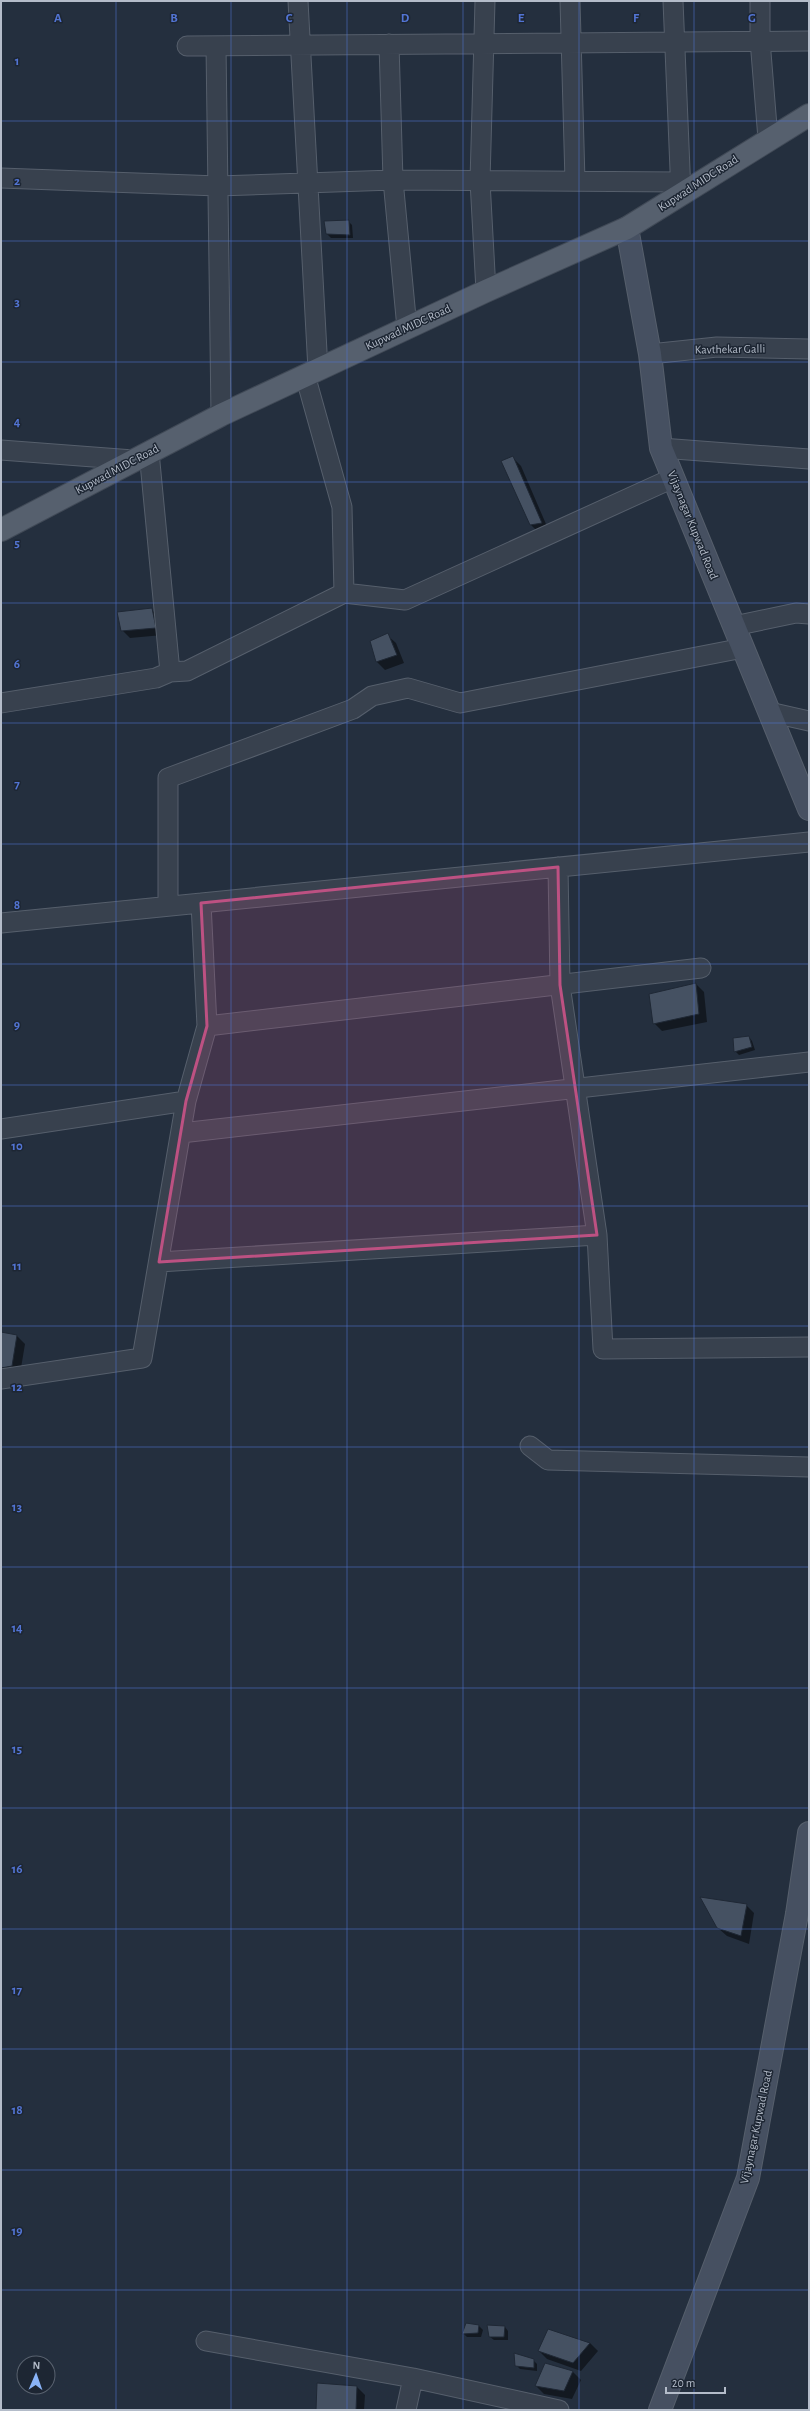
<svg xmlns="http://www.w3.org/2000/svg" width="810" height="2411" font-family="'Alegreya Sans',sans-serif">
	<rect width="100%" height="100%" fill="#242f3e"/>
	<path fill="#0007" d="M348 221 352 225 353 238H331L327 234Z
		M513 458 521 466 549 531 539 533 531 525Z
		M151 609 159 617 163 635 130 638 122 630Z
		M387 635 396 643 404 663 385 670 377 662Z
		M696 984 704 992 707 1022 662 1031 654 1023Z
		M749 1037 752 1041 755 1050 739 1055 735 1051Z
		M1 1333 17 1336 25 1344 20 1374 1 1377Z
		M746 1905 754 1913 749 1944 727 1936 718 1928Z
		M466 2324 479 2326 483 2330 481 2337H467L464 2334Z
		M505 2327 508 2331V2340H494L490 2337Z
		M548 2330 590 2343 598 2351 581 2371 547 2359 539 2351Z
		M533 2360 537 2364V2371L520 2369 516 2365Z
		M573 2372 581 2380 572 2399 544 2394 536 2386Z
		M357 2387 365 2395 364 2410H317Z"/>
	<path fill="#455162" stroke="#1f2835" d="M349 220 350 235 326 234 324 221Z
		M513 456 542 523 530 525 501 461Z
		M152 608 156 628 121 631 117 612Z
		M388 633 397 655 376 662 370 641Z
		M696 983 699 1014 653 1024 649 994Z
		M749 1036 752 1047 734 1052 733 1038Z
		M1 1332 17 1335 12 1366 1 1368Z
		M700 1897 747 1904 741 1936 717 1928Z
		M466 2323 479 2325 478 2333 462 2334Z
		M487 2325 505 2326 504 2337H489Z
		M548 2329 590 2343 573 2363 538 2351Z
		M514 2353 534 2359V2368L515 2366Z
		M545 2363 573 2371 564 2391 535 2386Z
		M317 2383 357 2386 356 2410H316Z"/>
	<g fill="none" stroke-linecap="round" stroke-linejoin="round">
		<g stroke="#565f6c" stroke-width="21">
			<path id="street" d="M298 1 318 370
				M485 1 480 181 486 291
				M570 1 575 181
				M673 1 681 194
				M760 1V40L768 139
				M389 44 393 180 407 328
				M187 46 809 41
				M216 46 221 415
				M1 178 218 186 393 180 680 182
				M650 354 717 347 809 349
				M305 375 342 507 344 593 405 600 673 478
				M661 448 809 459
				M1 450 133 460
				M149 452 170 672
				M734 626 796 613 809 614
				M1 703 156 678 170 672 187 671 344 593
				M769 712 809 721
				M558 867 560 985 597 1235 603 1349 809 1347
				M201 903 207 1026 701 968
				M168 906V778L353 709 372 696 408 688 460 703 743 648
				M1 923 809 842
				M1 1129 186 1101 207 1026
				M181 1133 809 1062
				M159 1262 597 1235
				M1 1379 142 1358 186 1101
				M530 1446 548 1460 809 1467
				M206 2341 413 2378
				M406 2410 413 2378 559 2410"/>
		</g>
		<g stroke="#565f6c" stroke-width="24">
			<path id="secondary" d="M627 228 650 354 661 448 809 809
				M660 2410 748 2178 797 1914 809 1833"/>
		</g>
		<g stroke="#414a57" stroke-width="24">
			<path id="primary" d="M1 530 221 415 486 291 627 228 809 115"/>
		</g>
		<use href="#street" stroke="#38414e" stroke-width="19"/>
		<use href="#secondary" stroke="#465061" stroke-width="22"/>
		<use href="#primary" stroke="#56606e" stroke-width="22"/>
	</g>
	<path fill="#bd5182" fill-opacity="0.2" stroke="#bd5182" stroke-width="3" stroke-linejoin="round" d="M558 867 560 985 597 1235 159 1262 186 1101 207 1026 201 903Z"/>
	<path fill="none" stroke="#5274d3" stroke-width="1" stroke-opacity="0.55" d="M116 1V2410M231 1V2410M347 1V2410M463 1V2410M579 1V2410M694 1V2410M1 121H809M1 241H809M1 362H809M1 482H809M1 603H809M1 723H809M1 844H809M1 964H809M1 1085H809M1 1206H809M1 1326H809M1 1447H809M1 1567H809M1 1688H809M1 1808H809M1 1929H809M1 2049H809M1 2170H809M1 2290H809"/>
	<g text-anchor="middle" dominant-baseline="central" stroke-width="3" stroke-linejoin="round" paint-order="stroke">
		<g font-size="12" fill="#b4bcc9" stroke="#1d2633">
			<text transform="translate(698 183) rotate(-33)">Kupwad MIDC Road</text>
			<text transform="translate(408 327) rotate(-25)">Kupwad MIDC Road</text>
			<text transform="translate(730 349) rotate(-1)">Kavthekar Galli</text>
			<text transform="translate(117 469) rotate(-28)">Kupwad MIDC Road</text>
			<text transform="translate(693 525) rotate(68)">Vijaynagar Kupwad Road</text>
			<text transform="translate(756 2127) rotate(-78)">Vijaynagar Kupwad Road</text>
		</g>
	</g>
	<g font-size="13" text-anchor="middle" font-weight="bold" fill="#5274d3" stroke="#1d2633" stroke-width="3" stroke-linejoin="round" paint-order="stroke">
		<text x="58" y="22">A</text>
		<text x="174" y="22">B</text>
		<text x="289" y="22">C</text>
		<text x="405" y="22">D</text>
		<text x="521" y="22">E</text>
		<text x="636" y="22">F</text>
		<text x="752" y="22">G</text>
		<text x="17" y="65">1</text>
		<text x="17" y="185">2</text>
		<text x="17" y="306">3</text>
		<text x="17" y="426">4</text>
		<text x="17" y="547">5</text>
		<text x="17" y="668">6</text>
		<text x="17" y="788">7</text>
		<text x="17" y="909">8</text>
		<text x="17" y="1029">9</text>
		<text x="17" y="1150">10</text>
		<text x="17" y="1270">11</text>
		<text x="17" y="1391">12</text>
		<text x="17" y="1511">13</text>
		<text x="17" y="1632">14</text>
		<text x="17" y="1753">15</text>
		<text x="17" y="1873">16</text>
		<text x="17" y="1994">17</text>
		<text x="17" y="2114">18</text>
		<text x="17" y="2235">19</text>
	</g>
	<rect width="810" height="2411" fill="none" stroke="#b4bcc9" stroke-width="4"/>
	<g transform="translate(36 2375) rotate(2)"><circle r="19" fill="#1d2633" stroke="#59626f"/>
	<path d="M0-3L7 15L0 10L-7 15Z" fill="#8ab4f8"/>
	<text y="-6" font-size="11" font-weight="bold" text-anchor="middle" fill="#b4bcc9">N</text>
	</g>
	<path d="M666 2387v6h59v-6" fill="none" stroke="#b4bcc9" stroke-width="2"/>
	<text x="672" y="2387" font-size="12" fill="#b4bcc9" stroke="#1d2633" stroke-width="3" paint-order="stroke">20 m</text>
</svg>
